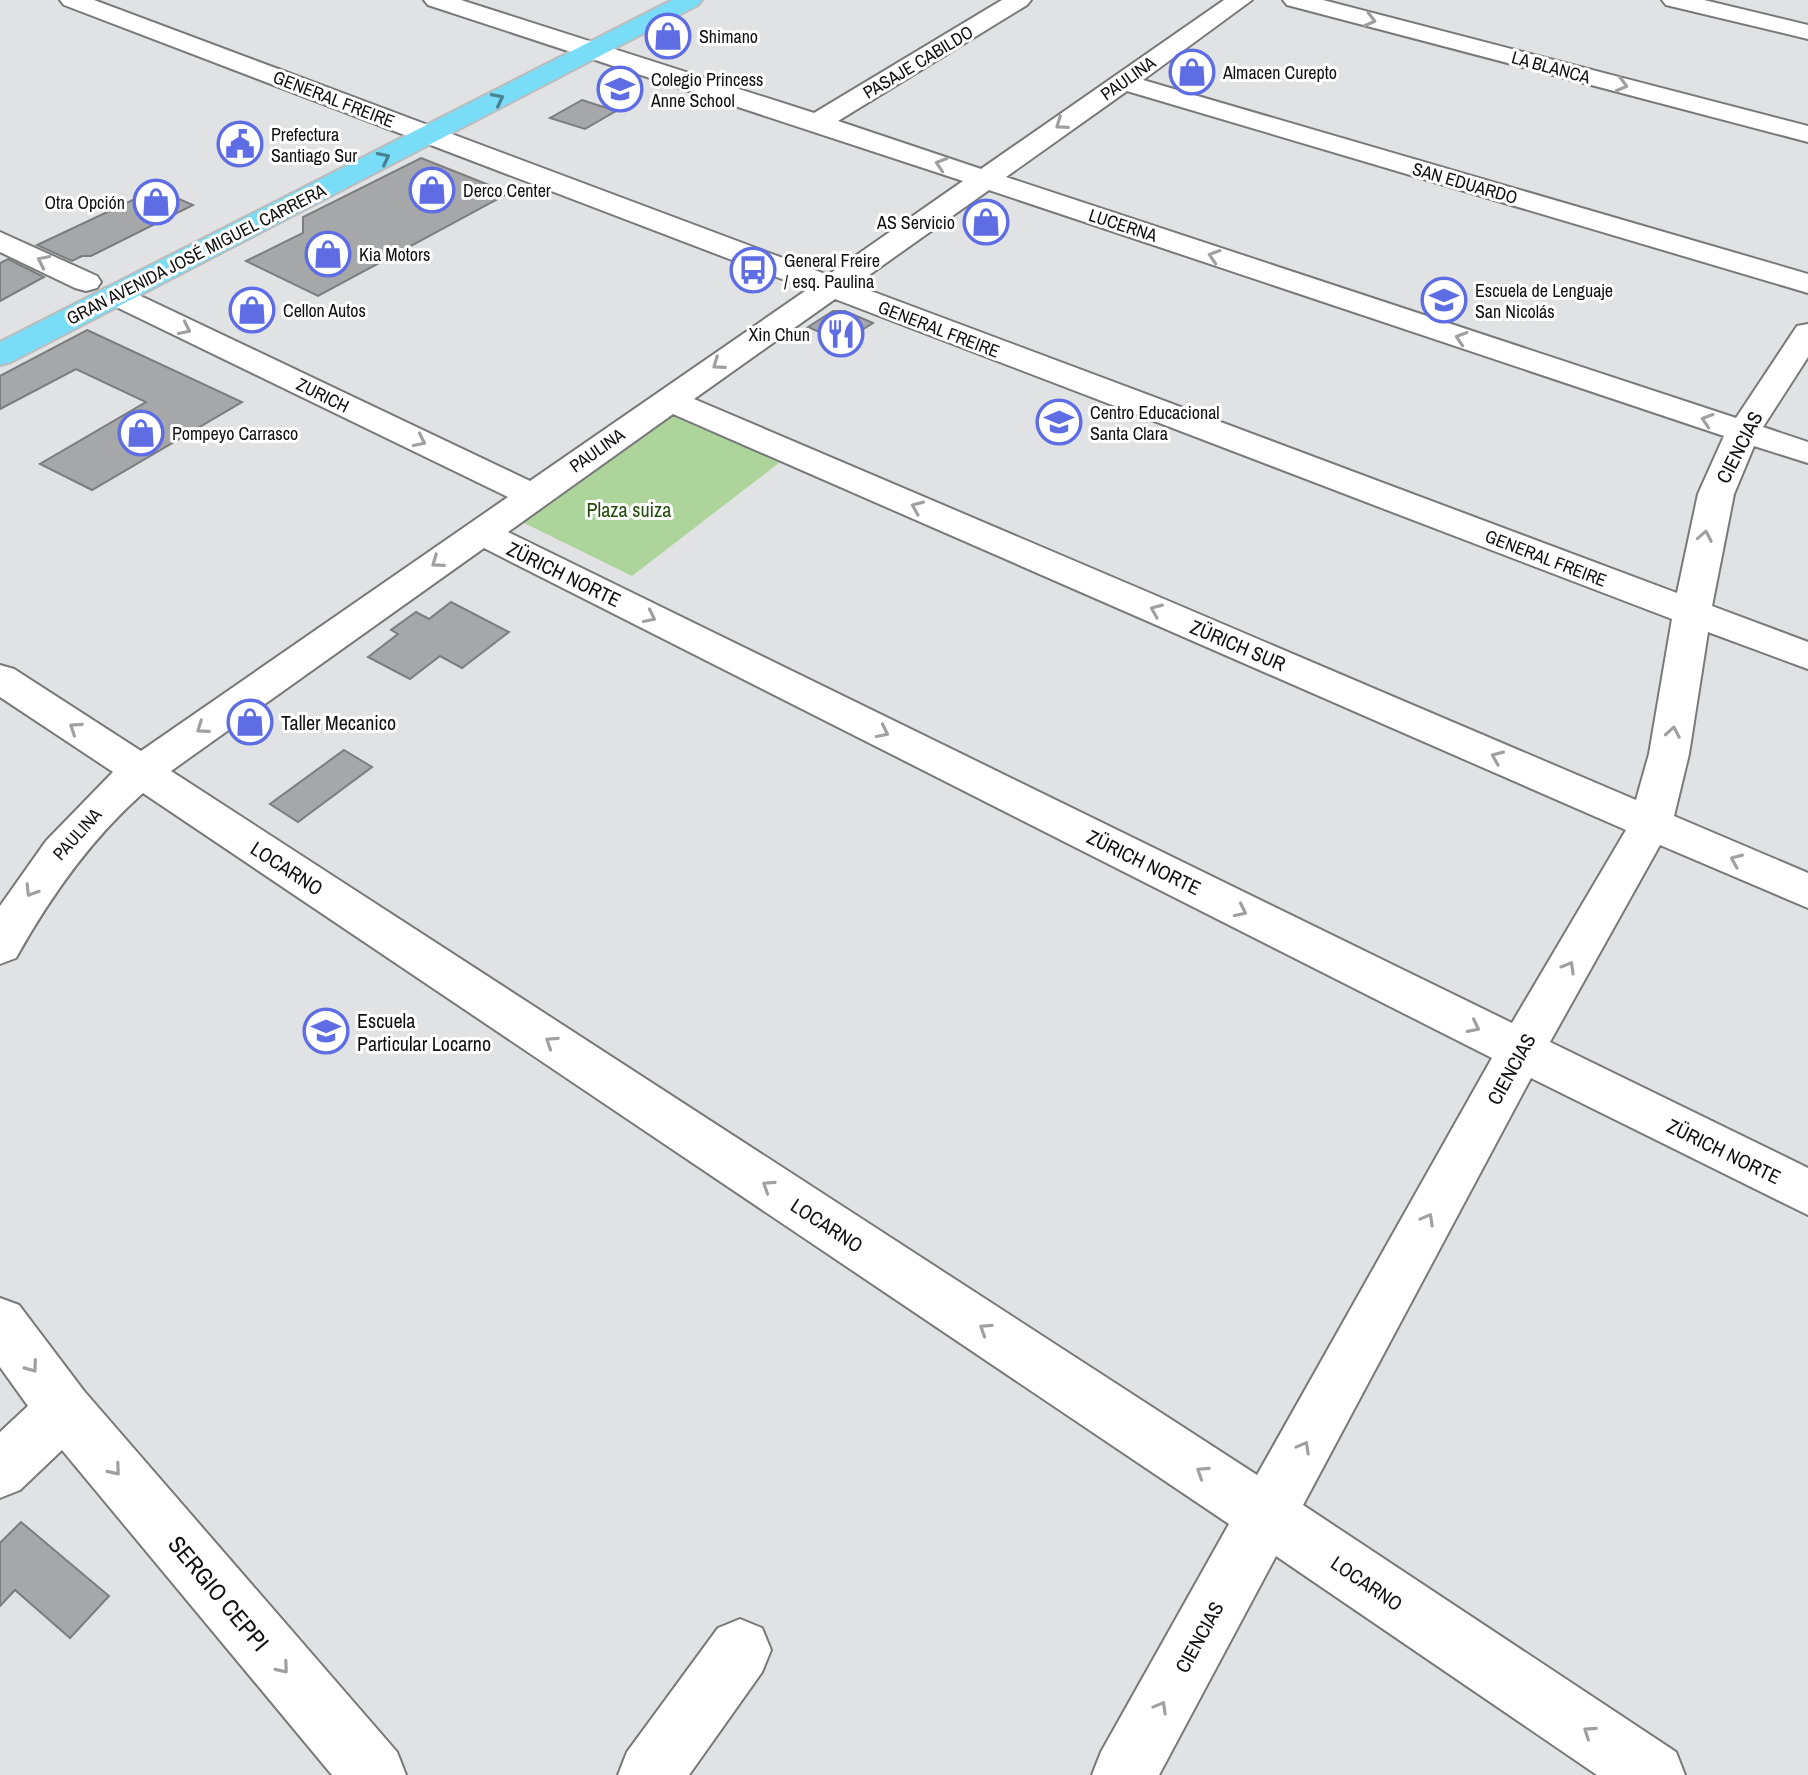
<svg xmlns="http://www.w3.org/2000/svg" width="1808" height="1775" font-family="'Archivo Narrow',sans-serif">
	<rect width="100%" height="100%" fill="#e0e2e3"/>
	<path fill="#add49b" d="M673 411 784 459 632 576 518 520Z"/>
	<path fill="#a6a7a8" stroke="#7b7d7e" stroke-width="2" d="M582 100 616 111 585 129 550 118Z
		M421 158 509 193 318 296 246 261 303 233V217Z
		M156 189 193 205 91 256H82L72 261 37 245Z
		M8 259 44 277 0 301V263Z
		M833 311H845L873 323 843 342 808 327Z
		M87 330 242 402 92 490 40 464 146 402 76 369 0 409V376Z
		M451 602 509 632 462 668 440 656 410 679 368 657 398 634 391 630 416 612 429 619Z
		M344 750 372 767 298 822 270 804Z
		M21 1522 109 1596 70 1638 15 1590 0 1606V1543Z"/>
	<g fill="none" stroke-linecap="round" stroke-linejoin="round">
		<g stroke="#77797a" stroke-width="4">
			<path id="minor" d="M60 0H94L828 275 963 181 428 5 424 0H461L814 113 1002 0H1031L1027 5 838 121 981 169 1224 0H1252L1143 80 1808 274V293L1127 91 1006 177 1736 418 1797 326 1808 324V357L1763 427 1808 442V463L1754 446 1734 494 1712 606 1808 642V669L1708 632 1689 754 1674 816 1808 873V908L1660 845 1550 1042 1808 1168V1215L1531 1078 1303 1505 1676 1752 1685 1775H1597L1276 1556 1159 1775H1092L1101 1752 1229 1524 143 793C90 840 50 897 16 958L0 964V906L46 841 113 772 0 697V665L14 669 141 751 508 497 104 301 100 295 104 289 115 286 126 289 530 481 808 289 64 5ZM989 190 1724 436 1698 494 1677 593 855 285ZM835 299 1672 619 1649 754 1636 800 694 399ZM673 414 1626 830 1512 1023 508 532ZM484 548 1492 1058 1257 1475 171 771Z
				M1283 0H1323L1808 126V142L1287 5Z
				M1662 0H1704L1808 25V39L1666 5Z
				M0 232 97 276 101 282 97 288 86 291 75 288 0 252Z
				M0 1298 19 1305 84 1391 397 1752 406 1775H332L62 1450 20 1490 0 1498V1432L28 1406 0 1367Z
				M740 1619 762 1628 771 1650 762 1672 689 1775H618L627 1752 718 1628Z"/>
		</g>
		<g stroke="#bcbcbd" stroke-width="4">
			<path id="major" d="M672 0H702L698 5 11 362 0 365V342Z"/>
		</g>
		<use href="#minor" fill="#fff" fill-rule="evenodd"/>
		<use href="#major" fill="#79ddf7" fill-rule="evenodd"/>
	</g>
	<defs><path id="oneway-chevron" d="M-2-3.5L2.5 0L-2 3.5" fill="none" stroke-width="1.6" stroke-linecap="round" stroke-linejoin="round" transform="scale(2)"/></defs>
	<g stroke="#a0a0a0">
		<use href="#oneway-chevron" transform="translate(1370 20) rotate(15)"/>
		<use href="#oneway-chevron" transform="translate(1622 85) rotate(15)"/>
		<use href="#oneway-chevron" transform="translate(1061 124) rotate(145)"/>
		<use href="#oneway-chevron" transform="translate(941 164) rotate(-162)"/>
		<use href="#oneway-chevron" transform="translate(1214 256) rotate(-162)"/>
		<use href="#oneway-chevron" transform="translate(43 261) rotate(-154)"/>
		<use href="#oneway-chevron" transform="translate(185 329) rotate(26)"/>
		<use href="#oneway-chevron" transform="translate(1461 338) rotate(-162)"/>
		<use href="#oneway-chevron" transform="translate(718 364) rotate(145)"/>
		<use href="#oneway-chevron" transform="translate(1707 420) rotate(-162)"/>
		<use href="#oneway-chevron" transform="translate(420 441) rotate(26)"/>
		<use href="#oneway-chevron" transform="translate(917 507) rotate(-157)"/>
		<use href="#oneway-chevron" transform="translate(1705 536) rotate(-79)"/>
		<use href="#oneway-chevron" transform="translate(437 562) rotate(145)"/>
		<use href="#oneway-chevron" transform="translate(1156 610) rotate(-157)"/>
		<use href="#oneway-chevron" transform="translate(650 617) rotate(26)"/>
		<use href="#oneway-chevron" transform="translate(75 728) rotate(-146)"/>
		<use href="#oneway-chevron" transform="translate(202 728) rotate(145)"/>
		<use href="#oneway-chevron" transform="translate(883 732) rotate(26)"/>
		<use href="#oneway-chevron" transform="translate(1673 732) rotate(-80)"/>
		<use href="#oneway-chevron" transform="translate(1497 757) rotate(-157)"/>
		<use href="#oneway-chevron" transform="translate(1736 860) rotate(-157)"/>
		<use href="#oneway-chevron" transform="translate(31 891) rotate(122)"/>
		<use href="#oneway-chevron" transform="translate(1241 911) rotate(26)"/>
		<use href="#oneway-chevron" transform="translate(1569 967) rotate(-60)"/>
		<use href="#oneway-chevron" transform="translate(1474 1027) rotate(27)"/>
		<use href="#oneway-chevron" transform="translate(551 1042) rotate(-147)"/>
		<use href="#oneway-chevron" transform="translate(768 1186) rotate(-147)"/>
		<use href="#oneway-chevron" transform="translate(1428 1219) rotate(-61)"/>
		<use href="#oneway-chevron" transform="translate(985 1329) rotate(-147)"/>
		<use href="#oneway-chevron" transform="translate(32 1367) rotate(54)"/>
		<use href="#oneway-chevron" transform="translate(1304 1447) rotate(-61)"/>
		<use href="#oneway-chevron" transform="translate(115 1470) rotate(50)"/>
		<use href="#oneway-chevron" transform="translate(1202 1472) rotate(-147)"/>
		<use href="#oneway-chevron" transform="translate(283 1668) rotate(50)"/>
		<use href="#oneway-chevron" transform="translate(1161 1707) rotate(-61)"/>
		<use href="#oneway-chevron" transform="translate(1589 1732) rotate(-146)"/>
	</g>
	<g stroke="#4a8190">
		<use href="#oneway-chevron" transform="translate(498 99) rotate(-27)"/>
		<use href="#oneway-chevron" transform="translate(384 158) rotate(-27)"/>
	</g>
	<defs>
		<g id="shop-ring" transform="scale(2.3)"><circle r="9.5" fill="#fff" stroke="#5f6de5" stroke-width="1.5"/><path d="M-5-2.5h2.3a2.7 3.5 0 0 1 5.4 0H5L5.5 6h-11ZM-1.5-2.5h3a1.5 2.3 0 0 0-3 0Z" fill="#5f6de5"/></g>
		<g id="school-ring" transform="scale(2.3)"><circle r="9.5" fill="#fff" stroke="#5f6de5" stroke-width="1.5"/><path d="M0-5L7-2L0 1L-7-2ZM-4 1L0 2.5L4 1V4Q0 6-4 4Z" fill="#5f6de5"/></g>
		<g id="civic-ring" transform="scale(2.3)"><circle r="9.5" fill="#fff" stroke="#5f6de5" stroke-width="1.5"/><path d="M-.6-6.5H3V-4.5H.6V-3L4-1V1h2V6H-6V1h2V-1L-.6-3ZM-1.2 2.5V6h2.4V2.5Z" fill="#5f6de5"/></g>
		<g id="bus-ring" transform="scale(2.3)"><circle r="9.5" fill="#fff" stroke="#5f6de5" stroke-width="1.5"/><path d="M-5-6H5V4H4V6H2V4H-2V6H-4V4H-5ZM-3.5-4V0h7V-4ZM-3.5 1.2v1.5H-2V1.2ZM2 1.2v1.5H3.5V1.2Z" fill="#5f6de5"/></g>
		<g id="restaurant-ring" transform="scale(2.3)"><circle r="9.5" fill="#fff" stroke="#5f6de5" stroke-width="1.5"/><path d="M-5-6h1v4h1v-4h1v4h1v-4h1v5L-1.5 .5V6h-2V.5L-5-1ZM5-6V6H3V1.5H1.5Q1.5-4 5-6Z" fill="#5f6de5"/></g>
	</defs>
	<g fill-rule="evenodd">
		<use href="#shop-ring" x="668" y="36"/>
		<use href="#shop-ring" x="1192" y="72"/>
		<use href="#school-ring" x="620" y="89"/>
		<use href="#civic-ring" x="240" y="144"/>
		<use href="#shop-ring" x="432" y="190"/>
		<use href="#shop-ring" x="156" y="202"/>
		<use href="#shop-ring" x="986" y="222"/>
		<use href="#shop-ring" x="328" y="254"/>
		<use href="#bus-ring" x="753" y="270"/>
		<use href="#school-ring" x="1444" y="300"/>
		<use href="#shop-ring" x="252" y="310"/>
		<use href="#restaurant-ring" x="841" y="334"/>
		<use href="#school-ring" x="1059" y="422"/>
		<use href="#shop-ring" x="141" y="433"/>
		<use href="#shop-ring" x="250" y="722"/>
		<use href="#school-ring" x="326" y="1031"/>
	</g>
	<g text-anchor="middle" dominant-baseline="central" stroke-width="6" stroke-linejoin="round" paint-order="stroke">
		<g font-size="18" fill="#111112" stroke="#fff" text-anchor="start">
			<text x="699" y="36">Shimano</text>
			<text x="1223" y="72">Almacen Curepto</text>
			<text x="651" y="79">Colegio Princess<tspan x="651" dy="21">Anne School</tspan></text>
			<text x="271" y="134">Prefectura<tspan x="271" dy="21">Santiago Sur</tspan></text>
			<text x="463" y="190">Derco Center</text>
			<text x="125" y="202" text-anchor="end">Otra Opción</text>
			<text x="955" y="222" text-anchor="end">AS Servicio</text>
			<text x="359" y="254">Kia Motors</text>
			<text x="784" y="260">General Freire<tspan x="784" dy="21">/ esq. Paulina</tspan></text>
			<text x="1475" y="290">Escuela de Lenguaje<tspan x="1475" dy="21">San Nicolás</tspan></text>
			<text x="283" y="310">Cellon Autos</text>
			<text x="810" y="334" text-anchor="end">Xin Chun</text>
			<text x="1090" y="412">Centro Educacional<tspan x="1090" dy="21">Santa Clara</tspan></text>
			<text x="172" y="433">Pompeyo Carrasco</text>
		</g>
		<g font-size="18" fill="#111112" stroke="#fff">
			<text transform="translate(918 62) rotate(-31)">PASAJE CABILDO</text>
			<text transform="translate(1551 67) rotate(15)">LA BLANCA</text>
			<text transform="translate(1128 78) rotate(-35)">PAULINA</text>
			<text transform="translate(334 99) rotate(21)">GENERAL FREIRE</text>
			<text transform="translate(1465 183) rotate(16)">SAN EDUARDO</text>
			<text transform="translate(1123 225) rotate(18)">LUCERNA</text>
			<text transform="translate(196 254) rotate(-27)">GRAN AVENIDA JOSÉ MIGUEL CARRERA</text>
			<text transform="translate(939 329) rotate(21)">GENERAL FREIRE</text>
			<text transform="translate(323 395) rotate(26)">ZURICH</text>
			<text transform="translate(597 450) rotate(-35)">PAULINA</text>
			<text transform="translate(1546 558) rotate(21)">GENERAL FREIRE</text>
			<text transform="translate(77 834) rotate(-48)">PAULINA</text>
		</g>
		<g font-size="20" fill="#111112" stroke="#fff">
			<text transform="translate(1739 447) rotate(-63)">CIENCIAS</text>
			<text transform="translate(564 574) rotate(26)">ZÜRICH NORTE</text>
			<text transform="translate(1238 645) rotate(23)">ZÜRICH SUR</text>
			<text transform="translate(1144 862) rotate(26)">ZÜRICH NORTE</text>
			<text transform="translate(287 868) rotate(33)">LOCARNO</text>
			<text transform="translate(1511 1069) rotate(-61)">CIENCIAS</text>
			<text transform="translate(1724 1151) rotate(26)">ZÜRICH NORTE</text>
			<text transform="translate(827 1225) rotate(33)">LOCARNO</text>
			<text transform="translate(1367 1583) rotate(34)">LOCARNO</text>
			<text transform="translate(1199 1637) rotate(-61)">CIENCIAS</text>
		</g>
		<g font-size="20" fill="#254b0d" stroke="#fff">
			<text x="629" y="509">Plaza suiza</text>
		</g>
		<g font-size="20" fill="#111112" stroke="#fff" text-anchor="start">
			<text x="281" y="722">Taller Mecanico</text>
			<text x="357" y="1020">Escuela<tspan x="357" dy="23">Particular Locarno</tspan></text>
		</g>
		<g font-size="24" fill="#111112" stroke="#fff">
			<text transform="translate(219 1593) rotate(50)">SERGIO CEPPI</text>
		</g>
	</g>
</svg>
